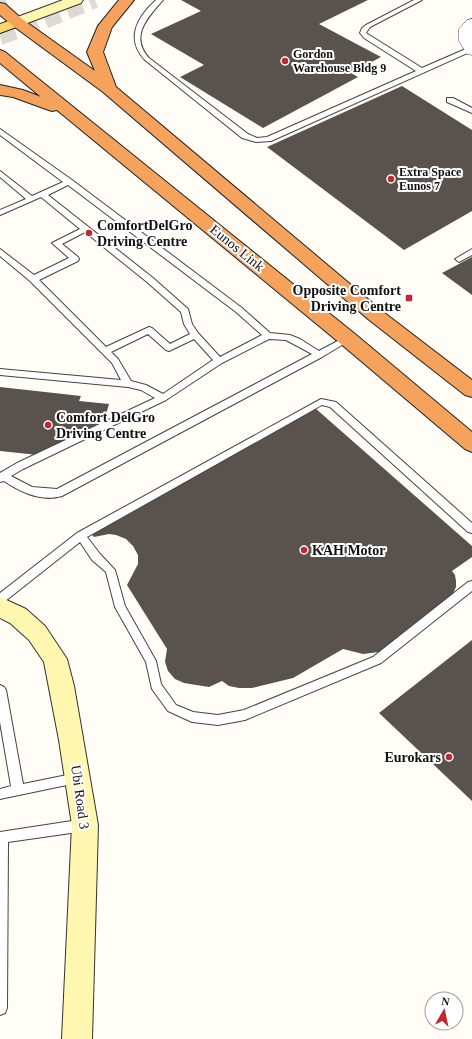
<svg xmlns="http://www.w3.org/2000/svg" width="472" height="1039" font-family="Georgia,serif">
	<rect width="100%" height="100%" fill="#fffdf5"/>
	<path fill="#5a524d" d="M181 0H368L319 24 381 57 351 73 358 77 263 128 180 77 204 65 151 34 201 11Z
		M402 86 472 130V211L404 250 267 147Z
		M472 257V295L442 273Z
		M0 387 81 396 79 401 109 404 104 421 86 430 74 429 71 438 38 455 0 451Z
		M315 408 472 546V557L452 571 455 575 456 581V587L451 598 379 652 363 654 343 649 293 678 252 688H239L229 686 222 681 209 687 184 683 175 679 168 671 165 662 167 649 127 585 138 564V555L133 546 126 539 116 535 109 534 94 537 90 533Z
		M472 640V801L379 713Z"/>
	<g fill="none" stroke-linecap="round" stroke-linejoin="round">
		<path stroke="#dbdad3" stroke-width="16" stroke-dasharray="16 8" stroke-linecap="butt" d="M0 2 6 0
			M0 37 37 24 95 0"/>
		<g stroke="#444" stroke-width="2">
			<path id="lane" d="M156 0H163C148 17 129 36 149 58L248 134 257 138 267 137 416 71 364 38 360 33 362 28 366 25 414 0H422L370 27 366 33 422 68 468 48 472 47V51L271 141 256 142 242 138 145 60C125 39 137 17 156 0Z
				M447 98H453L472 108V113L447 102Z
				M0 129 72 180 242 308 270 333 290 335 300 339 319 351 345 337H351L352 339 322 357 62 496C42 502 20 492 4 481L0 482V473L17 463 155 398 141 390 128 387 0 375V369L121 380 112 363 30 281 0 256V249L34 275 69 258 52 243 80 229 41 197 0 215V210L26 199 0 177V171L32 196 63 182 0 135ZM68 185 236 312 262 335 220 357 198 333 192 324 188 309 153 278 48 195ZM85 232 147 282 181 312 184 324 190 334 170 344 152 328 149 327 106 347 39 280 78 261 79 259 78 257 62 244ZM148 334 166 350 169 351 194 339 213 360 163 394 146 385 131 381 118 359 111 352ZM269 339 286 340 312 354 57 489 32 487 11 476 23 469 166 400 222 363Z
				M472 249V255L459 262 455 259Z
				M321 399 336 402 472 523V533L468 532 330 407 322 405 87 537 100 554 115 570 125 606 156 661 161 684 176 705 193 712 218 715 244 710 373 657 468 582 472 581V591L381 663 245 720 218 725 192 722 168 711 152 689 146 662 115 607 106 572 92 560 80 542 4 602 0 603V593L77 533Z
				M0 685 4 687 6 690 23 784 77 773 81 774 83 778 81 782 0 799V789L11 786 0 722Z
				M85 819 89 821 91 825 89 829 85 831 8 842 7 1008 5 1013 0 1015V832Z"/>
		</g>
		<g stroke="#444" stroke-width="1">
			<path id="street" d="M472 19V55L467 54 459 41V29L467 20Z"/>
		</g>
		<g stroke="#333" stroke-width="2">
			<path id="secondary" d="M63 0H83L81 3 22 25 17 26 12 25 10 22 12 19Z
				M0 597 26 609 45 626 67 659 74 686 98 825 92 1039H62L72 825 59 740 44 662 29 640 10 623 0 618Z"/>
		</g>
		<g stroke="#222" stroke-width="2">
			<path id="primary" d="M17 18 22 19 24 22 22 25 0 33V24Z"/>
		</g>
		<g stroke="#222" stroke-width="2">
			<path id="highway" d="M119 0H134L112 27 103 52 116 87 382 311 472 380V397L465 395 368 319 103 92 12 25 0 15V3L5 4 22 19 95 71 87 52 98 26Z
				M0 50 5 52 355 334 472 432V452L465 449 341 344 57 110 52 111 46 109 13 97 0 95V85L23 90 41 97 0 63Z"/>
		</g>
		<use href="#lane" fill="#fff" fill-rule="evenodd"/>
		<use href="#street" fill="#fff" fill-rule="evenodd"/>
		<use href="#secondary" fill="#fff6b0" fill-rule="evenodd"/>
		<use href="#primary" fill="#f9d66b" fill-rule="evenodd"/>
		<use href="#highway" fill="#f5a25d" fill-rule="evenodd"/>
	</g>
	<g fill="#c4262e" stroke="#fff" stroke-width="1.5">
		<circle cx="285" cy="61" r="4"/>
		<circle cx="391" cy="179" r="4"/>
		<circle cx="89" cy="233" r="4"/>
		<rect x="405" y="294" width="8" height="8" rx="2"/>
		<circle cx="48" cy="425" r="4"/>
		<circle cx="304" cy="550" r="4"/>
		<circle cx="449" cy="757" r="4"/>
	</g>
	<g text-anchor="middle" dominant-baseline="central" stroke-width="4" stroke-linejoin="round" paint-order="stroke">
		<g font-size="12" font-weight="bold" fill="#111" stroke="#fff" text-anchor="start">
			<text x="293" y="54">Gordon<tspan x="293" dy="14">Warehouse Bldg 9</tspan></text>
			<text x="399" y="172">Extra Space<tspan x="399" dy="14">Eunos 7</tspan></text>
		</g>
		<g font-size="14" font-weight="bold" fill="#111" stroke="#fff" text-anchor="start">
			<text x="97" y="225">ComfortDelGro<tspan x="97" dy="16">Driving Centre</tspan></text>
			<text x="401" y="290" text-anchor="end">Opposite Comfort<tspan x="401" dy="16">Driving Centre</tspan></text>
			<text x="56" y="417">Comfort DelGro<tspan x="56" dy="16">Driving Centre</tspan></text>
			<text x="312" y="550">KAH Motor</text>
			<text x="441" y="757" text-anchor="end">Eurokars</text>
		</g>
		<g font-size="14" fill="#111" stroke="#fff">
			<text transform="translate(237 248) rotate(39)">Eunos Link</text>
			<text transform="translate(80 797) rotate(82)">Ubi Road 3</text>
		</g>
	</g>
	<g transform="translate(444 1011) rotate(9)"><circle r="19" fill="#ffffff" stroke="#a0a0a0"/>
	<path d="M0-3L7 15L0 10L-7 15Z" fill="#c4262e"/>
	<text y="-6" font-size="11" font-weight="bold" text-anchor="middle" fill="#111111">N</text>
	</g>
</svg>
